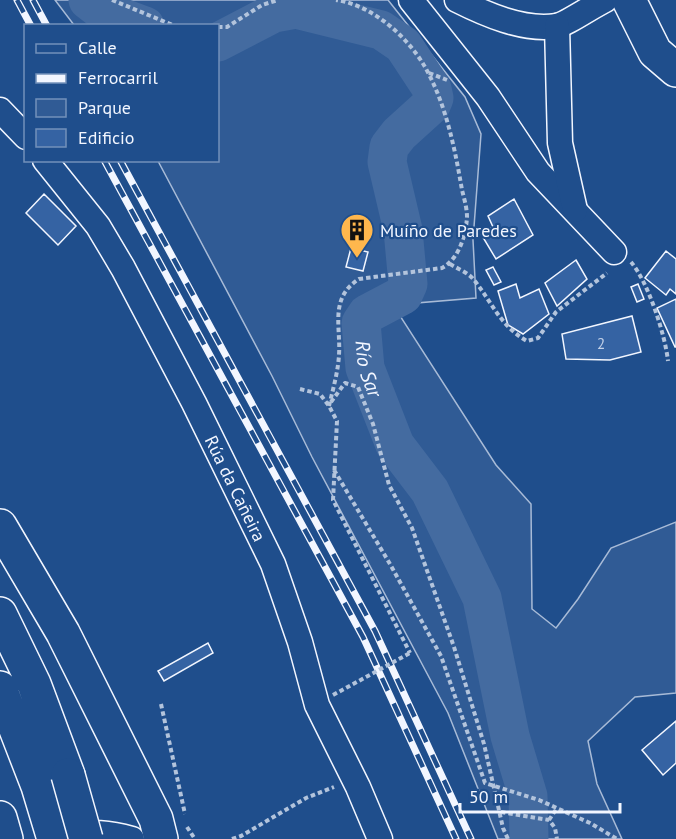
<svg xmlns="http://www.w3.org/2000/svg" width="676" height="839" font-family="'PT Sans',sans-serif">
	<rect width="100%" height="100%" fill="#1f4e8c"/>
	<path fill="#305b95" stroke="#a8bbd7" stroke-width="1.5" d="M55 0H388L465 97 481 134 473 240 476 298 393 305 496 465 531 504 532 609 556 628 578 599 611 548 676 522V693L635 697 588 741 597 784 622 839H498L448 713 312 457 272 376 158 161 218 160V26L74 25Z"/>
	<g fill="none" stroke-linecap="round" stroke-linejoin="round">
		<g stroke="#446ba0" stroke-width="39">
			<path d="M88 0 101 10 145 26"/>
			<path id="s1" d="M218 42 274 13 296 9 381 30 403 45 432 89 434 98 431 105 399 134 389 147 387 162 403 230 408 284 403 295 367 314 361 323 365 368 395 445 430 491 482 598 510 736 528 796 529 839"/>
		</g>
	</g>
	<path fill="#3563a3" stroke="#f2f6ff" stroke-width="1.5" d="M44 194 76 226 58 245 26 213Z
		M514 199 533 235 496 259 481 234 493 227 488 216Z
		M351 248 368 252 363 271 346 267Z
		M666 251 676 259V294L670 289 666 295 645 278Z
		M576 260 587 279 557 306 545 283Z
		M493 267 501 282 494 285 486 270Z
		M516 284 520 298 539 289 549 314 523 334 508 325 498 291Z
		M638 284 644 299 637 302 631 287Z
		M676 299V347H675L657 308Z
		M632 316 641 352 610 360 566 359 562 334Z
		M208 643 213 653 164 681 158 671Z
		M676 721V763L663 775 642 750Z"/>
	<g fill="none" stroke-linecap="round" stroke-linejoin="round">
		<g stroke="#f2f6ff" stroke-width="27">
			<g id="minor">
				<path d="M411 0 488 97 538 172 614 252"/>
				<path d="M457 0C485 14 523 31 556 26 565 25 594 5 605 0"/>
				<path d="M557 26 560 143 575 210"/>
				<path d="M0 110 26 137"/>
				<path id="s2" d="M45 160 98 226 123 268 194 403 273 564 300 642 317 705 358 787 380 839"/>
				<path d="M70 838C90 830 111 833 132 839"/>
			</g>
		</g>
		<g stroke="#f2f6ff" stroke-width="36">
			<path id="highway" d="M629 0 655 52 676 70
				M0 526 63 633 156 819 161 839
				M0 614 34 684 68 775
				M0 688 38 786 54 839
				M0 818 6 839"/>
		</g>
		<path stroke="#b3c4dc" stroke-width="4" stroke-dasharray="4.5 3" stroke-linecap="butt" d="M112 0 175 26
			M218 27H227L262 5 278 0
			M429 73 447 80
			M631 262C648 282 665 334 668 361
			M450 264C458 269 469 273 474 280 492 302 500 326 527 341L538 338 556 312 607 273
			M300 389 320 394 329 406 337 421 333 500 410 653
			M331 402 345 383 358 387 373 424 389 485 412 528 454 647 484 744 503 828 508 839
			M329 406C333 389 338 372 339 355 341 327 329 298 359 279L442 268C459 259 466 235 467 217 467 208 464 198 462 190 455 149 446 104 425 67 407 36 372 5 336 0
			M334 470 390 564 441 656 485 783 539 800 590 823 617 839
			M161 704 185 814
			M501 812 549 820 555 828 557 839
			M549 820 557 808
			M187 827 195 839
			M232 839 241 836 306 798 334 787"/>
		<use href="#minor" stroke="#1f4e8c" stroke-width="24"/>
		<use href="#highway" stroke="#1f4e8c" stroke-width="33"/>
		<g stroke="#f2f6ff" stroke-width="7">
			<path id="rail" d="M17 0 31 26
				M33 0 47 26
				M104 160 363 637 456 839
				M120 160 375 631 471 839"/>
		</g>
		<use href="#rail" stroke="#1f4e8c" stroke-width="4.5" stroke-dasharray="14" stroke-linecap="butt"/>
		<g stroke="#f2f6ff" stroke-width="36" stroke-linecap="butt">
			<path id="highway-bridge" d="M68 775 86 839"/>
		</g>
		<path stroke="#b3c4dc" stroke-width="4" stroke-dasharray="4.5 3" stroke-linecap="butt" d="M333 695 410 653"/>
		<use href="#highway-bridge" stroke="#1f4e8c" stroke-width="33"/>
	</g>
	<defs>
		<g id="building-pin" transform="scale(1.725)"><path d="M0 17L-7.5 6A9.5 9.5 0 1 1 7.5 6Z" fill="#ffb74d" stroke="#1f4e8c"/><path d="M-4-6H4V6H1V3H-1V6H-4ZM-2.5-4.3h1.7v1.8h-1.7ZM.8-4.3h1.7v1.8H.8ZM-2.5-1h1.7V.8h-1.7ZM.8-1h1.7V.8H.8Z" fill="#111"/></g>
	</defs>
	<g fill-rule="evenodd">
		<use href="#building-pin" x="357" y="230"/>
	</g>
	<g text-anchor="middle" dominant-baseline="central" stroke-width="4.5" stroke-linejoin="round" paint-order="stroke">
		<g font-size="15" fill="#c3d1e8">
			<text x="601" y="343">2</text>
		</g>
		<g font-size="18" fill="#f2f6ff" stroke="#1f4e8c" text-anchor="start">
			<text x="380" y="230">Muíño de Paredes</text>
		</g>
		<g font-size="18" fill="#f2f6ff" stroke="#1f4e8c">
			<text stroke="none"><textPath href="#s2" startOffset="381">Rúa da Cañeira</textPath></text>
		</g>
		<g font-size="20" font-style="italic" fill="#f2f6ff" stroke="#1f4e8c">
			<text stroke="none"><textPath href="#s1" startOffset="578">Río Sar</textPath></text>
		</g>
	</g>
	<rect x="24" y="24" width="195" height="138" fill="#1f4e8c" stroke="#7391ba" stroke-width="1.5"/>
	<rect x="36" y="44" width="30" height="9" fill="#1f4e8c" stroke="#7391ba" stroke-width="1.5"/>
	<text x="78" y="54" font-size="18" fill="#f2f6ff">Calle</text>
	<rect x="36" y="74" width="30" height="9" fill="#f2f6ff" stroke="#7391ba" stroke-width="1.5"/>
	<text x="78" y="84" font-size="18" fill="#f2f6ff">Ferrocarril</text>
	<rect x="36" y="99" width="30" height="18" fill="#305b95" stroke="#7391ba" stroke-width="1.5"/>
	<text x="78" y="114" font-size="18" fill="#f2f6ff">Parque</text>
	<rect x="36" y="129" width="30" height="18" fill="#3563a3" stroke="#7391ba" stroke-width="1.5"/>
	<text x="78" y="144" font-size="18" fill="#f2f6ff">Edificio</text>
	<path d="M460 803v9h160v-9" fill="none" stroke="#f2f6ff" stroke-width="3"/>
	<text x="469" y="803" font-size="18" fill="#f2f6ff" stroke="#1f4e8c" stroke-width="4.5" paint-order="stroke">50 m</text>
</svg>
